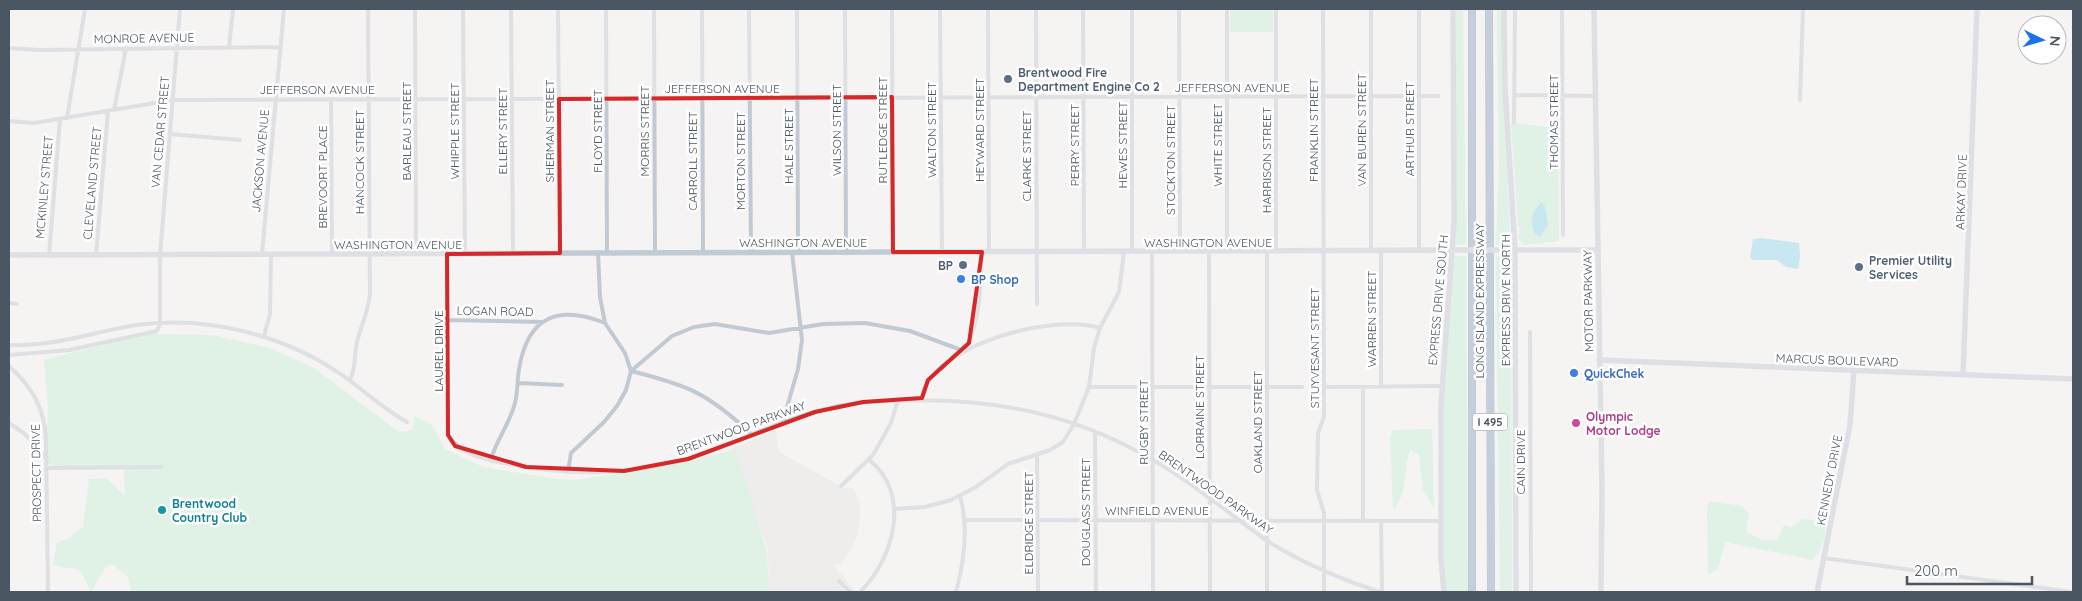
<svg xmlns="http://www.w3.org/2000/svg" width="2082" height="601" font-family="Quicksand,sans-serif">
	<rect width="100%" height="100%" fill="#f5f3f3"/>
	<path fill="#e6e4e5" d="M776 430 779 452 844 488H854L860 503V522L857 536 851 550 841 564 833 565 856 592H769L768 548 727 450Z"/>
	<path fill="#c3f1d5" d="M1230 9H1273V32H1230Z
		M1456 9H1463L1466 245H1455Z
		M1497 9H1501L1510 241 1507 245H1496L1499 168Z
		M1511 123 1558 128 1559 241 1524 245 1518 238 1520 227 1518 226Z
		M1454 256H1466L1468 592H1446L1443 568V393Z
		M1496 256H1509L1511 259 1512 592H1500Z
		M158 334 212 335 270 348 314 368 399 432 413 430 414 416 432 424 445 449 483 467 557 479 573 480 651 469 735 450 767 552 769 592H131L128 577 114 565 106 566 91 592 80 570 53 565 57 543 69 538 83 527 89 479 106 478 125 496 124 468H70L46 464 48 406 44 360 137 336Z
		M1432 429 1434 508 1423 490 1419 455 1410 450C1402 472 1409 492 1393 510L1390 439 1392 430Z
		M1710 501 1742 506 1749 514 1746 532 1763 540H1777L1784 525 1791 527 1804 519 1823 522C1829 536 1821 549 1813 560L1725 542 1718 569 1708 575 1707 506Z"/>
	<path fill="#90daee" d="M1542 202 1545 207 1548 225 1540 237 1535 234C1529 222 1532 210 1542 202Z
		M1761 238 1799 243 1800 256 1798 269 1786 267 1777 260H1753L1750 258 1753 239Z"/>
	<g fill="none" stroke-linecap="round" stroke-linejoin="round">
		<g stroke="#7690ad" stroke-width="8">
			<path id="highway" d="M1472 9V592
				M1489 9 1491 592"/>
		</g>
		<path stroke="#c1cad2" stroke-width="4" d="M415 9 416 254
			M463 9 465 253
			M511 9 513 253
			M558 9 560 253
			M606 9 607 253
			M654 9 655 253
			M702 9 703 252
			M749 9 751 252
			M797 9 798 252
			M845 9 846 252
			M892 9 893 252
			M940 9 942 252
			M988 9 989 252
			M1036 9 1037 304
			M1083 9 1084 252
			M1132 9V251
			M1179 9 1180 252
			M1227 9V251
			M1276 9V251
			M1323 9 1324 417 1318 433 1317 490 1324 513V592
			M1371 9V251
			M1419 9V250
			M1562 9 1563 235
			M229 47 233 9
			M9 48 39 50 280 47
			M1515 95 1594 96
			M331 99 332 254
			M1800 100 1803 9
			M114 110 126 48
			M67 118 85 9
			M9 121 34 123 173 100 1438 96
			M1514 123 1515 9
			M170 134 240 140
			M1209 251 1210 592
			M1267 251V592
			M1381 251V386
			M1152 252 1153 592
			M262 254 284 9
			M447 254 448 435C460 455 488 460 509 464 580 478 654 475 722 447 770 428 817 405 870 402 971 395 1062 407 1151 459 1192 482 1228 513 1266 540 1301 563 1341 579 1380 592
			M49 256 60 119
			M96 256 108 111
			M9 303 17 304
			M448 320 542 322
			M1530 332 1531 592
			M264 336 270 314 271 254
			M9 345C55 347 92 332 136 325 210 315 289 336 349 380 368 394 385 410 407 422
			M9 355 69 350 157 331 160 324V256L180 9
			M9 366C33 388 45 409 46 441L48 592
			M631 371 672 336 694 327 715 324 769 333 823 324 865 323 910 331 964 351C980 327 981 281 982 252
			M631 371C687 385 708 393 751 434
			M350 380C356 368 354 355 357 342 361 325 369 311 370 293L368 9
			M518 383 562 385
			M1089 387H1302
			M1324 387 1441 386
			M922 398C931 344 1055 313 1100 328
			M783 421 798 369 802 340 792 252
			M9 423 25 434 45 457
			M1095 432 1096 592
			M1037 454 1038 592
			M491 459C497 439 510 423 515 403 518 391 517 380 519 369 528 315 559 305 605 323
			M46 468 161 467
			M568 472 571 453 604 422 617 406 626 390 631 371 625 353 605 323 600 297 598 253
			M841 486 873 455 891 423 898 400
			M894 509 925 507 951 500 976 487 1008 464 1050 450 1063 442 1074 424 1089 387 1094 348 1100 328 1119 292 1124 252
			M964 520 1441 521
			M1363 521V387
			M1381 521 1382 592
			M1824 558 2072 592
			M839 581 850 592
			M860 592C894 559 912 493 869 460
			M956 592C964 562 969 527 960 496"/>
		<path stroke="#c1cbd6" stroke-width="5.5" d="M1504 9 1505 88 1515 250 1516 592
			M1594 9 1602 490 1601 592
			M1506 250H1597
			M9 255 1461 250
			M1599 360 2073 379
			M1963 375 1977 9
			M1444 592 1441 560V405L1454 222 1453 9
			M1817 592 1850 425 1854 370"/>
		<use href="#highway" stroke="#8ba5c1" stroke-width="7"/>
		<path stroke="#c1cbd6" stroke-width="5.5" d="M1461 250H1506"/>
	</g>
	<path d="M0 0H2082V601H0ZM892 97 893 252H982L969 343 928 380 922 398 863 402 815 412 688 459 624 471 526 467 455 446 448 435 447 254 560 253 559 99Z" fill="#f5f3f3" fill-opacity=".55" fill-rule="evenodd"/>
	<path fill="none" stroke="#d62828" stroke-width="4" stroke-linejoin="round" d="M892 97 893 252H982L969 343 928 380 922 398 863 402 815 412 688 459 624 471 526 467 455 446 448 435 447 254 560 253 559 99Z"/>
	<g fill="#5c6f8a" stroke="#fff" stroke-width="2">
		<circle cx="1008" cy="79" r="5"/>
		<circle cx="963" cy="265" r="5"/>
		<circle cx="1859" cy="267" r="5"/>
	</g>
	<g fill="#3f7fe0" stroke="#fff" stroke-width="2">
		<circle cx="961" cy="279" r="5"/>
		<circle cx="1574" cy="373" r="5"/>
	</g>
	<circle fill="#d1479c" stroke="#fff" stroke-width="2" cx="1576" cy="423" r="5"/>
	<circle fill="#0f9aa8" stroke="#fff" stroke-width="2" cx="162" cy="510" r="5"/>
	<g text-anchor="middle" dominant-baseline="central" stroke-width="5" stroke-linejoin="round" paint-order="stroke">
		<rect fill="#fff" stroke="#808990" stroke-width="1" x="1472.5" y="413.5" width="35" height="17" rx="4"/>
		<g font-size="11" font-weight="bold" fill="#4a5661">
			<text x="1490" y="422">I 495</text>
		</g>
		<g font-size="12" fill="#4a5661" stroke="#fff">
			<text transform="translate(144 38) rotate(-1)">MONROE AVENUE</text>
			<text x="1232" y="87">JEFFERSON AVENUE</text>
			<text x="722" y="88">JEFFERSON AVENUE</text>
			<text x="317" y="89">JEFFERSON AVENUE</text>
			<text transform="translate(1553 122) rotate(-90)">THOMAS STREET</text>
			<text transform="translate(1409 129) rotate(-90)">ARTHUR STREET</text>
			<text transform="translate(836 130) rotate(-90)">WILSON STREET</text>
			<text transform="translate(882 130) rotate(-90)">RUTLEDGE STREET</text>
			<text transform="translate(931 130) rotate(-90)">WALTON STREET</text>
			<text transform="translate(979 130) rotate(-90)">HEYWARD STREET</text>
			<text transform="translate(1313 130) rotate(-90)">FRANKLIN STREET</text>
			<text transform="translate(1361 130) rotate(-90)">VAN BUREN STREET</text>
			<text transform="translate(406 131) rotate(-90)">BARLEAU STREET</text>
			<text transform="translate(454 131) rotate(-90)">WHIPPLE STREET</text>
			<text transform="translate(502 131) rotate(-90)">ELLERY STREET</text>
			<text transform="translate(549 131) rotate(-90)">SHERMAN STREET</text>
			<text transform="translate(597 131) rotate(-90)">FLOYD STREET</text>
			<text transform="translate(644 131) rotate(-90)">MORRIS STREET</text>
			<text transform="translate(160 132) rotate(-85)">VAN CEDAR STREET</text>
			<text transform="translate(1074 145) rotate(-90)">PERRY STREET</text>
			<text transform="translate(1122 145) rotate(-90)">HEWES STREET</text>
			<text transform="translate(1217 145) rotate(-90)">WHITE STREET</text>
			<text transform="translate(788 146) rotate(-90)">HALE STREET</text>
			<text transform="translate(1026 156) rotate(-90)">CLARKE STREET</text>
			<text transform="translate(1170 160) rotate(-90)">STOCKTON STREET</text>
			<text transform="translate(1266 160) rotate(-90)">HARRISON STREET</text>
			<text transform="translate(260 161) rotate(-85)">JACKSON AVENUE</text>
			<text transform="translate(692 161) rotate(-90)">CARROLL STREET</text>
			<text transform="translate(740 161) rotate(-90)">MORTON STREET</text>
			<text transform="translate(359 162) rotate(-90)">HANCOCK STREET</text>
			<text transform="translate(322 177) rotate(-90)">BREVOORT PLACE</text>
			<text transform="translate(92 183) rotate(-85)">CLEVELAND STREET</text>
			<text transform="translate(44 187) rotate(-85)">MCKINLEY STREET</text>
			<text transform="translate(1961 192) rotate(-88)">ARKAY DRIVE</text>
			<text x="803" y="242">WASHINGTON AVENUE</text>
			<text x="1208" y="242">WASHINGTON AVENUE</text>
			<text x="398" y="244">WASHINGTON AVENUE</text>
			<text transform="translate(1438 300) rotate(-85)">EXPRESS DRIVE SOUTH</text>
			<text transform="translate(1505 300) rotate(-90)">EXPRESS DRIVE NORTH</text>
			<text transform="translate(1479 301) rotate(-90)">LONG ISLAND EXPRESSWAY</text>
			<text transform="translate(1588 301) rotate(-91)">MOTOR PARKWAY</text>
			<text transform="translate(495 311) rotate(1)">LOGAN ROAD</text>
			<text transform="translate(1371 319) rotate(-90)">WARREN STREET</text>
			<text transform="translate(1314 348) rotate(-90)">STUYVESANT STREET</text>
			<text transform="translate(438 351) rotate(-90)">LAUREL DRIVE</text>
			<text transform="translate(1837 360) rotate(2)">MARCUS BOULEVARD</text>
			<text transform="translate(1199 407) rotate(-90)">LORRAINE STREET</text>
			<text transform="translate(1143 422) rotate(-90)">RUGBY STREET</text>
			<text transform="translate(1257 422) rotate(-90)">OAKLAND STREET</text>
			<text transform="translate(741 428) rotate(-20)">BRENTWOOD PARKWAY</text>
			<text transform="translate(1520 462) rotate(-90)">CAIN DRIVE</text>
			<text transform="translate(36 473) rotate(-91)">PROSPECT DRIVE</text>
			<text transform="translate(1829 480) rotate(-79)">KENNEDY DRIVE</text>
			<text transform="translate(1216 492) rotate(35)">BRENTWOOD PARKWAY</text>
			<text x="1157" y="510">WINFIELD AVENUE</text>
			<text transform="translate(1085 512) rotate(-90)">DOUGLASS STREET</text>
			<text transform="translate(1028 523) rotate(-90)">ELDRIDGE STREET</text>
		</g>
		<g font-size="12" font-weight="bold" fill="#4e5e75" stroke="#fff" text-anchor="start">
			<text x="1018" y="72">Brentwood Fire<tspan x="1018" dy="14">Department Engine Co 2</tspan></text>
			<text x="1869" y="260">Premier Utility<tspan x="1869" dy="14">Services</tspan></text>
			<text x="953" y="265" text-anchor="end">BP</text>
		</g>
		<g font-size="12" font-weight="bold" fill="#366cbe" stroke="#fff" text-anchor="start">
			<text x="971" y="279">BP Shop</text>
			<text x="1584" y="373">QuickChek</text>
		</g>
		<g font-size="12" font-weight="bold" fill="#b23c85" stroke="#fff" text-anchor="start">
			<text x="1586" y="416">Olympic<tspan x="1586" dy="14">Motor Lodge</tspan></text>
		</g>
		<g font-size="12" font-weight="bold" fill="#0d838f" stroke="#fff" text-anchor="start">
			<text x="172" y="503">Brentwood<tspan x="172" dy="14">Country Club</tspan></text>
		</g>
	</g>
	<rect width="2082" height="601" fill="none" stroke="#4a5661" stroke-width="20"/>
	<g transform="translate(2042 40) rotate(95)"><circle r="24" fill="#ffffff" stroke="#b7bbc0"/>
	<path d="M0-4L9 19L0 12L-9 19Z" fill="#1a73e8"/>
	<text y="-8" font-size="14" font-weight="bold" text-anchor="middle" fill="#4a5661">N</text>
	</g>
	<path d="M1907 576v8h125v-8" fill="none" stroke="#4a5661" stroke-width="2.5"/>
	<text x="1914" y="576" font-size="15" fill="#4a5661" stroke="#ffffff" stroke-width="4" paint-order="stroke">200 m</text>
</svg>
